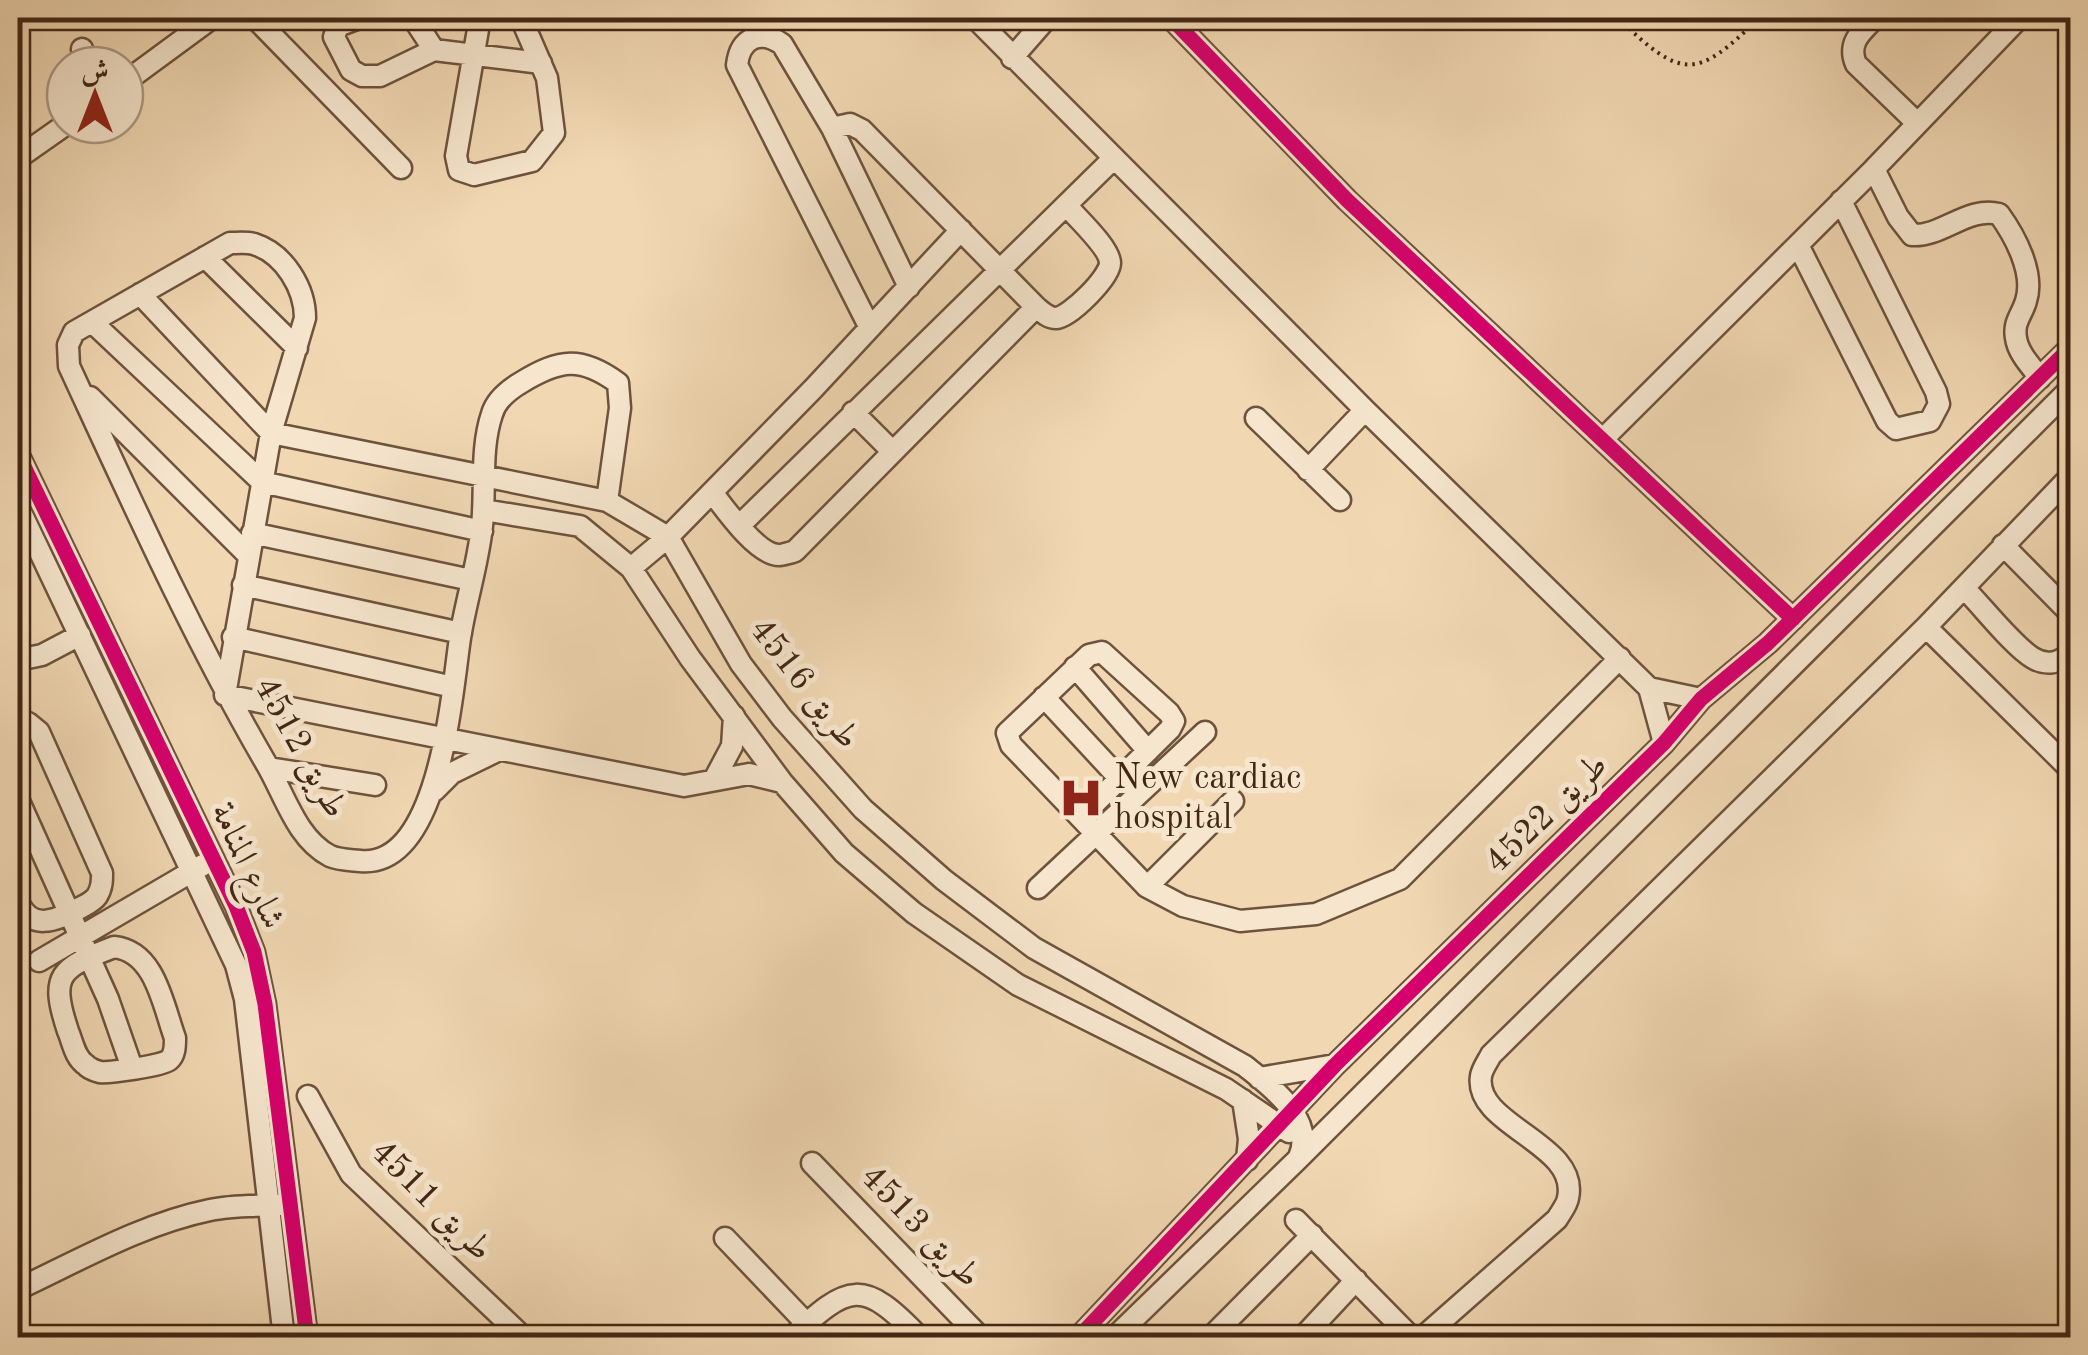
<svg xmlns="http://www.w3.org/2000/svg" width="2088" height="1355" font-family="'Old Standard TT',Amiri,serif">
	<rect width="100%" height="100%" fill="#f1d8b3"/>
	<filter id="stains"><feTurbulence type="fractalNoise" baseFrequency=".002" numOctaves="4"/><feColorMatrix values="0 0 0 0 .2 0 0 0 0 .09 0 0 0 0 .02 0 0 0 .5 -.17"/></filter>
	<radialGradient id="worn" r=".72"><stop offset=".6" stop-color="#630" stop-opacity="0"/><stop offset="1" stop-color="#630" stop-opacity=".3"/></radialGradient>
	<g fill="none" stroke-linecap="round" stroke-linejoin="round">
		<g stroke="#6e533c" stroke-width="25">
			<path id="minor" d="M255 18 401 168
				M359 18 338 26 334 37 351 70 362 76H380L434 50 541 63
				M413 18 434 50
				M480 18 456 156 459 170 474 175 532 161 554 133 547 78 521 18
				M975 18 1365 410 1649 688 1664 743
				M1171 18 1347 200 1793 619
				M1875 18C1861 32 1847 43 1856 64L1917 123
				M82 49 85 65
				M1012 58 1047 18
				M125 82 212 18
				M832 128 909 287
				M18 158 65 125
				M1874 169 1898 217 1912 235C1942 237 1968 206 1999 214 2015 236 2035 273 2026 301 2022 315 2013 322 2016 338 2018 353 2031 366 2040 378
				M1798 245 1887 421 1896 429 1930 421 1939 404 1936 392 1841 201
				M205 257 297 348
				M140 294 271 433
				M92 322 262 482 482 531
				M869 326 737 65C740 38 760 29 782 44L832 128 850 124 862 130 1036 307C1042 312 1048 318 1056 318 1070 317 1110 277 1110 263 1110 248 1077 218 1067 206
				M90 397 248 555
				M853 412 893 452
				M1256 418 1340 500
				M271 433 607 501 668 537 741 664 782 718 863 809 944 880 1034 948 1245 1066C1271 1087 1316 1119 1299 1157
				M1603 439 1874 169 2019 18
				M18 454 236 906 254 952 265 1004 307 1338
				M1308 470 1365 410
				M712 492C725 509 757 555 779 555 782 555 793 552 795 551L1036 307
				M18 506 236 965 245 999 284 1338
				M484 510 580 526 631 568 690 658 782 782 844 853 914 913 1018 985 1226 1089 1289 1132
				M739 526 1114 158
				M252 533 471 580
				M2003 545 2070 613
				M631 568 668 537 813 389 961 230
				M243 585 461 633
				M1964 588C1982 606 2013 646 2033 658 2046 666 2060 663 2070 653
				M1926 627 2070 769
				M233 637 453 687
				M18 660 42 655 80 635
				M1075 667 1148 751
				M1649 688 1701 699
				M225 695 271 433 305 318C305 289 285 254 254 244 248 242 237 243 230 243L74 332 68 345 69 366C131 500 192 636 267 765 285 796 297 839 330 856 339 860 351 860 360 861 440 869 452 691 460 638 466 600 478 564 482 526 486 490 480 449 492 414 496 400 510 389 522 382 560 359 581 356 618 383L620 408 607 501
				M225 695 684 786 749 774 782 782
				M1044 697 1120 779
				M18 724 28 723 39 732 102 873C102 881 102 888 97 896 93 902 85 905 78 909 54 921 32 931 18 902
				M269 768 375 785
				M715 778 732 746 734 716
				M434 791 452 773 499 750
				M18 799 108 999 132 1068
				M1081 817 1170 729 1174 721 1169 713 1102 652 1089 655 1007 733 1011 745 1147 887 1183 906 1240 921 1316 914 1400 879 1620 658
				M1147 887 1233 801
				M1038 888 1205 732
				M114 947C155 951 163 1005 175 1038 175 1046 175 1055 169 1060 162 1066 109 1073 100 1072 96 1071 88 1068 86 1065 75 1058 73 1043 68 1031 49 974 60 968 114 947Z
				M39 961 203 865
				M1259 1078 1335 1065
				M308 1096 351 1174 524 1338
				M1243 1100 1249 1139 1247 1160
				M812 1163 981 1338
				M1296 1220 1412 1338
				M725 1238 806 1323
				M18 1289C80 1260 142 1224 210 1210 232 1205 257 1206 279 1205
				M791 1338C849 1283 863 1278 920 1338
				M1078 1338 1335 1065 1664 743 1701 699 1768 643 2070 348
				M1114 1338 1297 1160 2070 389
				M1210 1338 1312 1235
				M1302 1338 1356 1280
				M1422 1338 1557 1219C1561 1212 1567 1205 1568 1198 1580 1143 1473 1126 1481 1076 1482 1069 1488 1061 1491 1055L1926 627 2070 477"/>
		</g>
		<path stroke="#422715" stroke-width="4" stroke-dasharray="2.5 5" stroke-linecap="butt" d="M1618 18C1682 80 1696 80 1759 18"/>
		<use href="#minor" stroke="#f6e6ce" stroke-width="20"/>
		<g stroke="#f6e6ce" stroke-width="21">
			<path id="cycleway" d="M1171 18 1347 200 1793 619
				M18 454 236 906 254 952 265 1004 307 1338
				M1078 1338 1335 1065 1664 743 1701 699 1768 643 2070 348"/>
		</g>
		<use href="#cycleway" stroke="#d6006c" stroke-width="15"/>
	</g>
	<defs>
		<g id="hospital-bare" transform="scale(3.45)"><path d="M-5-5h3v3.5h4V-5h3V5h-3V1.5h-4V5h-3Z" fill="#8f2418" stroke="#f6e6ce" stroke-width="2.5" paint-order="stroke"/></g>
	</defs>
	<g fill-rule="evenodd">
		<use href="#hospital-bare" x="1081" y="798"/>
	</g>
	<g text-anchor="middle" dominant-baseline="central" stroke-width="10" stroke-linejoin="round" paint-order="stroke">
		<g font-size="35" fill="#422715" stroke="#f6e6ce">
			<text transform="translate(804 684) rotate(52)">طريق 4516</text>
			<text transform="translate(300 748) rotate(61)">طريق 4512</text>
			<text transform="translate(1547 814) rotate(-44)">طريق 4522</text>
			<text transform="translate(247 866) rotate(66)">شارع المنامة</text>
			<text transform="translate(431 1201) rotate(45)">طريق 4511</text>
			<text transform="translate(920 1227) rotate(46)">طريق 4513</text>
		</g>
		<g font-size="35" fill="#422715" stroke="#f6e6ce" text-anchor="start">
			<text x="1114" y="778">New cardiac<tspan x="1114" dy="40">hospital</tspan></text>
		</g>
	</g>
	<rect width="2088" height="1355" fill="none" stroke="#f1d8b3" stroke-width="60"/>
	<rect x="20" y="20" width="2048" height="1315" fill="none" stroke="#422715" stroke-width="5"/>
	<rect x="30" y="30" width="2028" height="1295" fill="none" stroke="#422715" stroke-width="2.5"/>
	<g transform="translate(95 95)"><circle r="48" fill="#f6e6ce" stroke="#ae9a84" stroke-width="2.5"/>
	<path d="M0-8L18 38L0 25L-18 38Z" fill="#8f2418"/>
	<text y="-15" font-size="28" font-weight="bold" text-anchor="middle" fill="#422715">ش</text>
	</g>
	<rect width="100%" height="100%" filter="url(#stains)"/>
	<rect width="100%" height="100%" fill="url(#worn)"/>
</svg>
